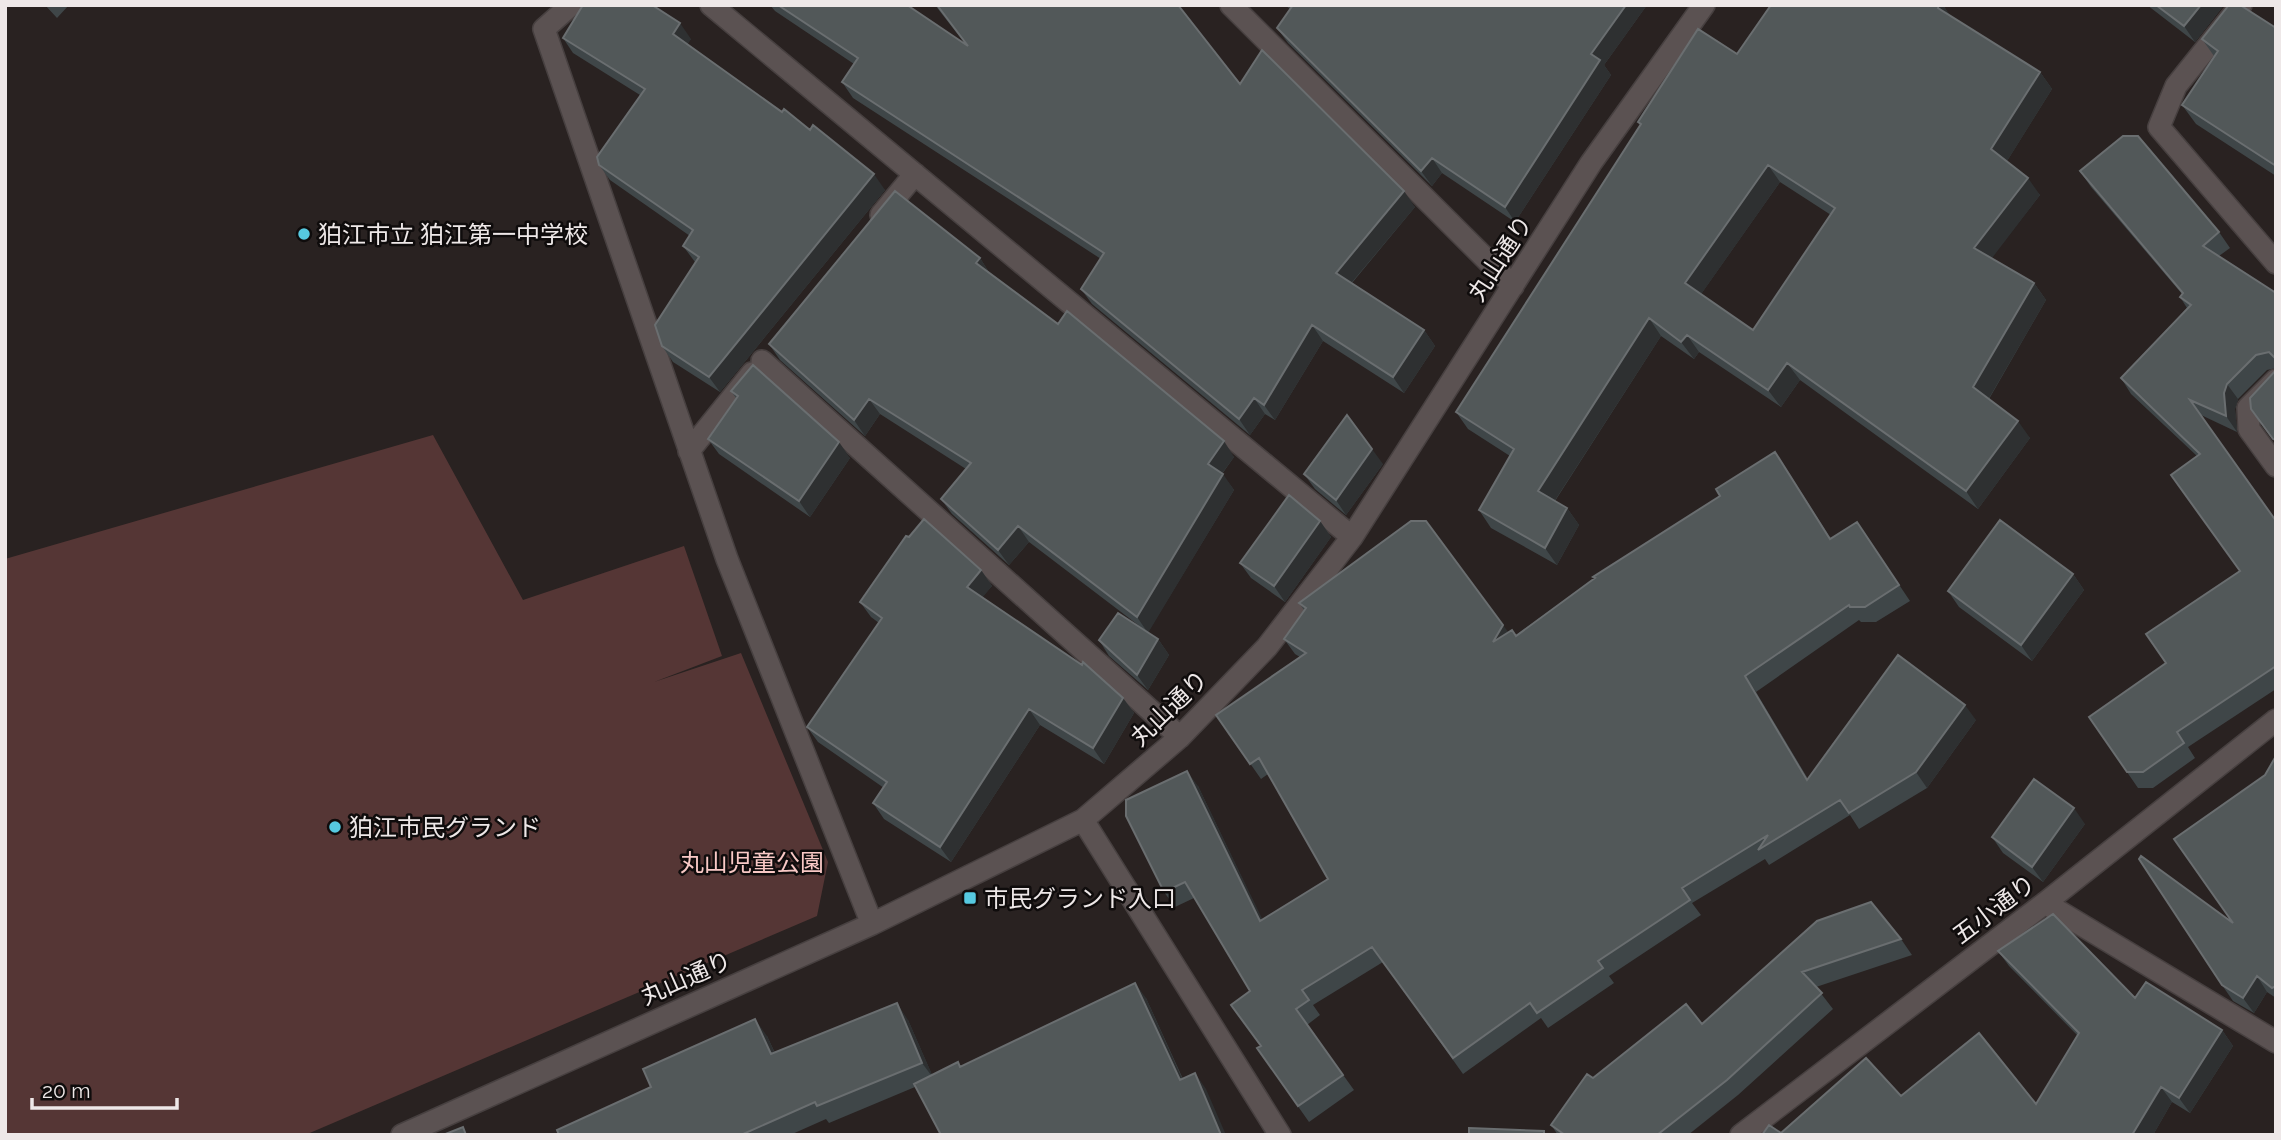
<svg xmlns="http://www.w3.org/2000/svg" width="2281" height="1140" font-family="Raleway,'Noto Sans JP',sans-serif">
	<rect width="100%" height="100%" fill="#292221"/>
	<path fill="#553635" d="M433 435 523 600 684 546 722 656 654 682 741 653 828 862 817 916 305 1135H5V559Z"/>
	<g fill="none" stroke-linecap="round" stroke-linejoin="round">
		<g stroke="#474040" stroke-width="24">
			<path id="street" d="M571 5 544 29 727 559 872 924
				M711 5 1352 537
				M1231 5 1513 286
				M2241 5 2176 86 2159 127 2276 263
				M881 215 915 174
				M762 361 1180 737
				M2276 380 2248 408 2249 429 2276 466
				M689 451 752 373
				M1083 820 1280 1135
				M2045 903 2276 1042
				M402 1135 872 924 1083 820 1180 737 1267 647 1352 537 1591 163 1704 5
				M1741 1135 2045 903 2276 720"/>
		</g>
		<use href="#street" stroke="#5b5252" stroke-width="21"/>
	</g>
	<path fill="#3f4648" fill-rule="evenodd" d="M45 5H69L57 18Z
		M770 5H907L966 45 935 5H1178L1240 84 1415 207 1352 283 1424 330 1435 346 1404 393 1323 341 1275 420 1265 414 1250 435 1092 304 1081 289 1101 259 853 98 842 82 854 64 775 11Z
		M1285 5H1647L1604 65 1611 75 1515 222 1442 173 1432 186 1288 43 1277 28 1290 9Z
		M1943 5 1950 16 2040 72 2052 89 2007 161 2040 195 1991 258 2034 283 2046 300 1989 399 2030 438 1978 509 1800 380 1781 407 1699 352 1694 359 1661 336 1555 501 1567 508 1579 525 1557 565 1491 528 1479 510 1510 456 1468 429 1456 412 1640 125 1638 122 1737 54ZM1780 182 1831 215 1753 330 1701 294Z
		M2147 5H2224L2195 42Z
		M2276 28V176L2196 124 2182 105 2214 56 2202 39Z
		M563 38 691 39 687 44 885 190 720 392 673 362 662 346 695 262 683 246 690 236 610 180 599 165 640 95 573 53Z
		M2080 171 2219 232 2230 248 2219 256 2276 293V368L2267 370 2238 399 2235 409 2237 432 2201 415 2276 521V689L2188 747 2195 758 2153 788H2138L2089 717 2166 663 2240 571 2197 456 2131 394 2121 378 2187 308 2180 297 2182 294 2091 187Z
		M980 258 990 274 1234 457 1222 474 1234 490 1148 632 1158 639 1169 655 1148 690 1109 656 1099 640 1146 631 1029 542 1009 565 952 514 941 499 966 469 880 414 865 436 780 360 769 344Z
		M731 391 850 458 810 517 719 454 708 439 736 398Z
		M1775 452 1831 539 1857 522 1910 601 1876 622H1861L1859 620 1756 692 1808 779 1976 720 1927 788 1859 829 1850 815 1769 865 1765 859 1692 903 1701 915 1609 976 1614 983 1548 1028 1541 1018 1463 1074 1383 962 1313 1005 1320 1015 1307 1025 1354 1090 1309 1122 1257 1048 1261 1046 1250 991 1194 898 1175 907 1164 892 1198 786 1262 920 1328 879 1268 774 1261 779 1216 715 1300 657 1295 654 1284 639 1304 610 1299 603 1508 632 1516 635 1594 579 1593 577 1720 496Z
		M1383 464 1346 515 1315 489 1304 474Z
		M1320 521 1331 537 1285 602 1251 578 1240 563Z
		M981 570 992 586 982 597 1123 698 1134 713 1104 764 1040 725 951 862 884 819 873 803 884 788 818 742 807 727 879 623 871 617 860 602Z
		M2073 574 2084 590 2032 661 1959 607 1948 591Z
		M2276 756V998L2267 992 2254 1013 2233 1001 2222 985 2233 923 2265 775Z
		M2085 824 2043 882 2003 853 1992 837Z
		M1871 902 1901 939 1912 955 1816 987 1833 1009 1738 1095 1688 1135H1558L1551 1125 1593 1078 1702 1024Z
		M1998 951 2135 998 2222 1030 2233 1046 2190 1113 2172 1102 2153 1135H1762L1781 1133 1901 1096 2036 1104 2078 1036 2009 966Z
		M1146 998 1183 1079 1206 1089 915 1087 829 1123 826 1119 790 1135H559L767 1036 775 1053 908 1020 932 1075 958 1062 961 1067Z"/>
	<path fill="#2e3031" d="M1626 5H1647L1604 65 1611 75 1515 222 1505 207 1591 54Z
		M1939 5H1943L1953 20 1938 8Z
		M2201 5H2224L2195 42 2184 26Z
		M680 23 691 39 684 50 673 34Z
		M2040 72 2052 89 2004 166 1991 149Z
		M1432 158 1442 173 1432 186 1421 171Z
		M1768 165 1780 182 1697 300 1685 283Z
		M874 174 885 190 720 392 709 377Z
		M2028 178 2040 195 1986 266 1974 248Z
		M1404 191 1415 207 1347 288 1336 273Z
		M980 258 990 274 976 263Z
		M2034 283 2046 300 1985 405 1973 387Z
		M1649 318 1661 336 1550 508 1538 491Z
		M1312 325 1323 341 1275 420 1264 405Z
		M1424 330 1435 346 1404 393 1393 377Z
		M1687 335 1699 352 1694 359 1681 342Z
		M1787 363 1800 380 1781 407 1768 390Z
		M2227 384 2238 399 2235 409 2237 432 2226 416 2224 393Z
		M1254 398 1265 414 1250 435 1239 419Z
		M869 399 880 414 865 436 854 420Z
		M2018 421 2030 438 1978 509 1966 491Z
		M1224 441 1234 457 1218 479 1208 464Z
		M839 442 850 458 810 517 799 501Z
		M1372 449 1383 464 1346 515 1336 500Z
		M1775 452 1786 468 1841 555 1830 539Z
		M1223 474 1234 490 1148 633 1137 617Z
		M1567 508 1579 525 1557 565 1545 548Z
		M1320 521 1331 537 1285 602 1274 586Z
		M1018 526 1029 542 1009 565 998 550Z
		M981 570 992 586 978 603 967 587Z
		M2073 574 2084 590 2032 661 2021 645Z
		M1503 625 1514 640 1493 642Z
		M1158 639 1169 655 1148 690 1137 675Z
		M1745 676 1756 692 1818 796 1807 780Z
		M1123 698 1134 713 1104 764 1093 748Z
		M1965 705 1976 720 1927 788 1916 772Z
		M1029 709 1040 725 951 862 940 847Z
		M1187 771 1198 786 1271 937 1260 921Z
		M2074 808 2085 824 2043 882 2032 867Z
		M2257 976 2267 992 2254 1013 2243 998Z
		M1135 983 1146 998 1190 1096 1180 1080Z
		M897 1003 908 1020 934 1079 922 1063Z
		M755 1019 767 1036 783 1071 771 1054Z
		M2222 1030 2233 1046 2190 1113 2179 1098Z
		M1195 1073 1206 1089 1226 1135H1221Z
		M2161 1087 2172 1102 2153 1135H2132Z"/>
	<path fill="#525859" stroke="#6a6e70" stroke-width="2" fill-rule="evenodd" d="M583 5H652L680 23 673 34 782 112 784 109 810 130 813 125 874 174 709 377 662 346 655 325 699 257 683 246 693 230 599 165 597 157 645 89 563 38Z
		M778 5H907L968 46 937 5H1178L1240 84 1262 50 1404 191 1336 273 1424 330 1393 377 1312 325 1264 405 1254 398 1239 419 1081 289 1104 253 842 82 858 58Z
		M1293 5H1626L1591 54 1600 60 1505 207 1432 158 1421 171 1277 28Z
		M1771 5H1939L1938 8 2040 72 1991 149 2028 178 1974 248 2034 283 1973 387 2018 421 1966 491 1787 363 1768 390 1687 335 1681 342 1649 318 1538 491 1567 508 1545 548 1479 510 1514 449 1456 412 1641 124 1638 122 1698 29 1737 54ZM1768 165 1835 208 1753 330 1685 283Z
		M2156 5H2201L2184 26Z
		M2229 5H2240L2276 28V166L2182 105 2218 51 2202 39Z
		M2123 136H2138L2219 232 2203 246 2276 293V359L2269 352 2256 355 2227 384 2224 393 2226 416 2190 400 2276 521V666L2177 732 2184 743 2143 772H2127L2089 717 2166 663 2146 634 2240 571 2171 475 2200 454 2121 378 2191 305 2180 297 2183 293 2080 171Z
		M895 191 980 258 976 263 1058 324 1067 311 1224 441 1208 464 1223 474 1137 617 1018 526 998 550 941 499 971 463 869 399 854 420 769 344Z
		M753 365 839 442 799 501 708 439 738 396 731 391Z
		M2276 370V440L2273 439 2251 409 2250 398Z
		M1347 415 1372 449 1336 500 1304 474Z
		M1775 452 1830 539 1857 522 1899 585 1865 607H1850L1849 605 1745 676 1807 780 1898 655 1965 705 1916 772 1849 813 1840 800 1758 850 1768 835 1682 888 1690 900 1598 961 1603 968 1537 1013 1530 1003 1453 1058 1372 947 1302 990 1309 1000 1296 1009 1343 1075 1298 1106 1257 1048 1261 1046 1231 1005 1250 991 1185 882 1164 892 1126 816V800L1187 771 1260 921 1328 879 1259 758 1250 764 1216 715 1306 653 1284 639 1306 608 1299 603 1411 521H1426L1503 625 1493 642 1512 630 1516 636 1595 578 1593 577 1720 496 1716 489Z
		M1289 495 1320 521 1274 586 1240 563Z
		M924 519 981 570 967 587 1082 665 1083 662 1123 698 1093 748 1029 709 940 847 873 803 887 782 807 727 882 618 860 602 906 536 909 537Z
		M2000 520 2073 574 2021 645 1948 591Z
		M1118 613 1158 639 1137 675 1099 640Z
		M2276 756V986L2272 988 2257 976 2243 998 2222 985 2139 859 2141 856 2233 923 2174 839 2265 775Z
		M2034 779 2074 808 2032 867 1992 837Z
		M1871 902 1901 939 1802 972 1822 993 1727 1080 1657 1135H1565L1551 1125 1587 1074 1593 1078 1686 1004 1702 1024 1817 921Z
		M2053 914 2135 998 2146 982 2222 1030 2179 1098 2161 1087 2132 1135H1762L1769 1125 1781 1133 1866 1058 1901 1096 1979 1033 2036 1104 2079 1033 1998 951Z
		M1135 983 1180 1080 1195 1073 1221 1135H941L914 1084 958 1062 960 1067Z
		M897 1003 922 1063 817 1106 815 1102 741 1135H559L557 1130 651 1087 643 1069 755 1019 771 1054Z
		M463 1127 466 1135H443Z
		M1469 1128 1544 1131V1135H1469Z"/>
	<g fill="#56c9e0" stroke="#0f0c0c" stroke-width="2.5">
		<circle cx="304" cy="234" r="7"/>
		<circle cx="335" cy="827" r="7"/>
		<rect x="963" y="891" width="14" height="14" rx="3.5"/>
	</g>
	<g text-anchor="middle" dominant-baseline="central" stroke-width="5" stroke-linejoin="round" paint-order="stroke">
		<g font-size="24" fill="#eee8e8" stroke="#0f0c0c" text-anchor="start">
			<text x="318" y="234">狛江市立 狛江第一中学校</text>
			<text x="349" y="827">狛江市民グランド</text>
			<text x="984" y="898">市民グランド入口</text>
		</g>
		<g font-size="24" fill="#eee8e8" stroke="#0f0c0c">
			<text transform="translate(1500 258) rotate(-57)">丸山通り</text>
			<text transform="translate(1169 708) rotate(-44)">丸山通り</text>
			<text transform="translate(1994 909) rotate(-37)">五小通り</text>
			<text transform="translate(686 978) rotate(-24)">丸山通り</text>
		</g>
		<g font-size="24" fill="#f8c8c5" stroke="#0f0c0c">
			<text x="752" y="862">丸山児童公園</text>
		</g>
	</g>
	<rect width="2281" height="1140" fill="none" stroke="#eee8e8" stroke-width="14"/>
	<path d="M32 1098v10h145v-10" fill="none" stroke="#eee8e8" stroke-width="3.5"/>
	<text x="42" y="1098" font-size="21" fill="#eee8e8" stroke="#0f0c0c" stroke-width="5" paint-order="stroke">20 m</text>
</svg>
